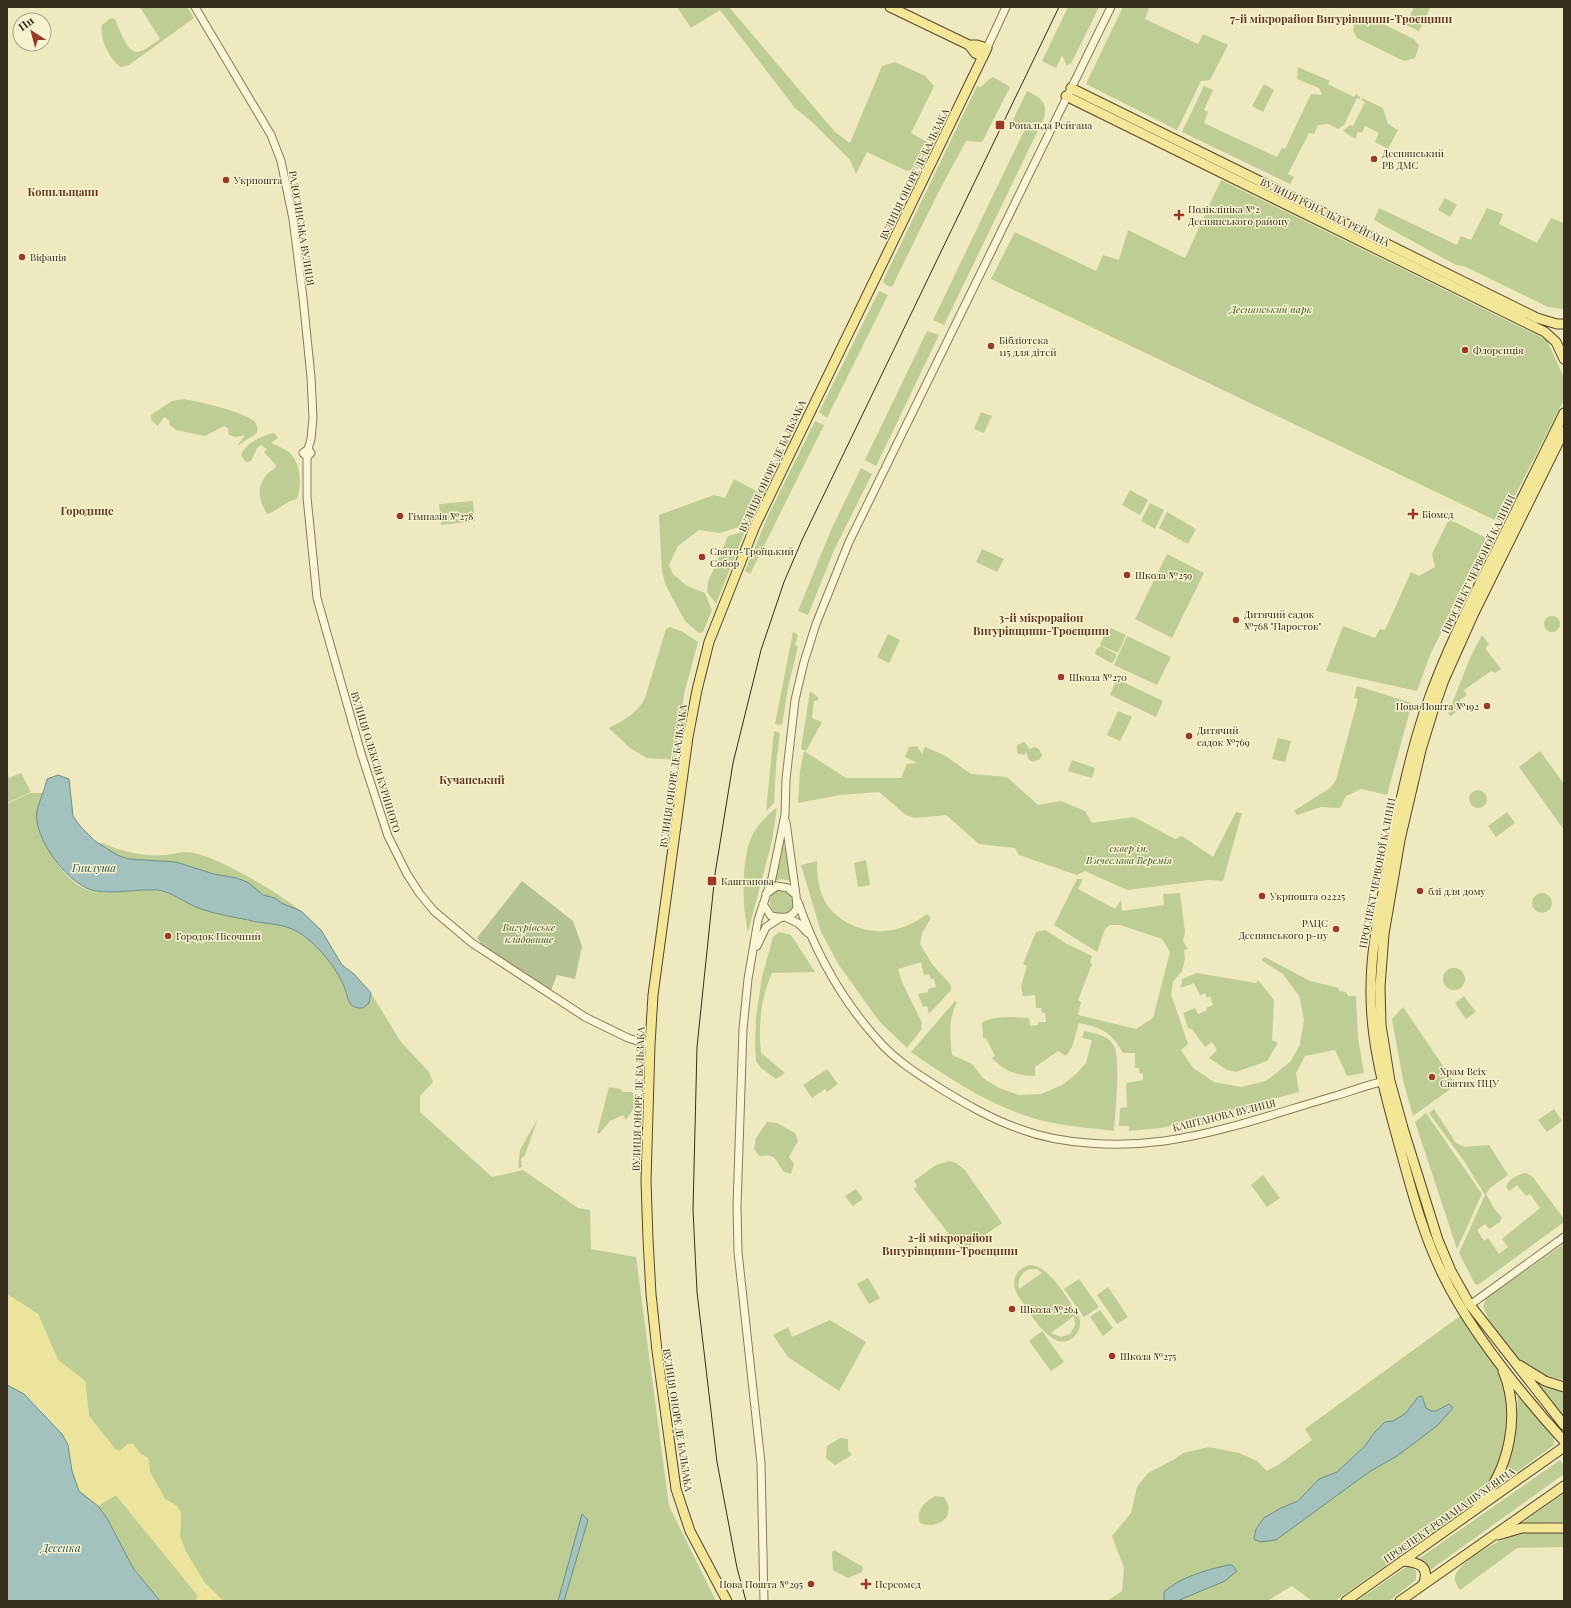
<svg xmlns="http://www.w3.org/2000/svg" width="1571" height="1608" font-family="'Playfair Display',serif">
	<rect width="100%" height="100%" fill="#efe9c0"/>
	<path fill="#bdcd94" fill-rule="evenodd" d="M140 7H187L194 18 129 65 121 67C110 60 99 38 102 25L111 18 115 19C119 28 127 53 138 52 145 51 154 43 160 39Z
		M677 7H729L835 132 850 143 882 66 895 62 925 76 934 86 911 133 927 142 931 149 921 168 907 171 867 152 856 174 850 160 811 121 795 108 720 10 691 28Z
		M1068 7H1099L1072 62 1067 66 1062 55 1056 68 1042 61Z
		M1123 7 1149 8 1145 19 1198 44 1203 34 1228 45 1210 80 1201 81 1177 130 1086 84Z
		M1414 7 1430 8 1419 31 1406 25Z
		M1363 17 1371 18 1414 39 1419 46 1415 58 1404 61 1357 38 1353 31 1354 24Z
		M1298 67 1330 81 1328 84 1354 97 1356 94 1360 97V99L1357 98 1344 125 1338 129 1329 124 1318 125 1314 134 1309 133 1288 174 1294 177 1290 184 1182 132 1204 86 1213 90 1204 110 1208 112 1204 123 1277 157 1282 148 1285 149 1311 94 1322 95 1319 88 1297 79Z
		M993 77 1010 87 982 142 966 141 938 193 892 287 886 285 883 281 977 86 981 87 989 79Z
		M1264 84 1274 90 1263 112 1252 106Z
		M1027 91C1040 97 1048 102 1044 118L944 325 933 320 1026 127 1012 122Z
		M1362 98 1383 108 1388 124 1398 130 1388 149 1375 142 1379 133 1365 126 1362 133 1358 132 1355 139 1343 131 1350 125 1353 126 1365 102 1361 100Z
		M1221 180 1547 340 1564 378V400L1501 523 991 279 1015 232 1096 271 1103 255 1119 260 1128 230 1185 258Z
		M1445 198 1457 205 1450 217 1438 210Z
		M1379 208 1457 245 1461 236 1471 240 1487 208 1503 214 1499 224 1537 243 1551 218 1564 223V309L1548 307 1464 266 1456 265 1374 220Z
		M879 291 888 295 827 418 819 412Z
		M927 331 939 335 876 466 865 460Z
		M184 399C201 402 241 411 254 421 257 424 258 429 257 433L237 446 245 435 236 437 229 435 228 428 224 426 205 436 176 430 170 425 169 420 164 417 158 426 151 420V415L172 401Z
		M981 412 992 416 984 433 974 429Z
		M815 421 824 425 750 574 745 571 767 518Z
		M274 433 278 438 271 443C277 446 286 449 291 454 301 466 302 485 297 499 285 501 278 511 267 514 258 499 256 487 268 473 271 470 275 470 276 465L264 452 267 449 261 445 257 448 251 461 246 462 241 455C246 442 262 436 274 433Z
		M776 459 778 460 746 525 720 533 699 530 678 546 669 565 673 574 687 586 705 593 712 610 703 632 699 633 685 621 666 586 662 572 659 515 714 495 725 498 734 479 758 492Z
		M861 468 872 474 834 550 808 615 798 611 831 530Z
		M1130 490 1148 500 1140 515 1122 505Z
		M473 501 475 521 441 525 439 504Z
		M1150 503 1164 510 1155 529 1141 521Z
		M1167 512 1196 529 1188 544 1159 528Z
		M1449 519 1488 539 1430 655 1417 691 1326 671 1343 626 1375 638 1380 629 1385 630 1411 572 1419 576 1435 567 1432 554Z
		M745 531 716 604 707 592 708 582 728 536Z
		M982 549 1004 559 997 572 976 562Z
		M1167 554 1204 573 1172 638 1135 619Z
		M1544 624a8 8 0 1 1 16 0a8 8 0 1 1-16 0Z
		M670 627 683 632 698 642 684 694 676 760 647 758 630 748 609 728C624 720 637 714 645 698L666 629Z
		M1108 627 1126 635 1118 653 1100 645Z
		M793 632 798 635 795 645 798 646 788 688 782 725 775 724Z
		M888 634 900 640 889 663 877 657Z
		M1482 635 1489 644 1485 648 1501 669 1495 673 1491 671 1464 690 1467 695 1460 700 1463 707 1451 716 1448 714 1470 658Z
		M1127 636 1171 657 1157 685 1114 665Z
		M1101 646 1116 654V657L1113 662 1111 663 1095 654 1097 648Z
		M1117 679 1163 701 1156 717 1110 695Z
		M1357 686 1412 703 1387 795 1361 789 1346 796 1340 808 1321 807 1297 815 1294 811 1330 788 1336 780 1358 699 1354 698Z
		M810 691 819 698 818 700 814 701 812 718 822 722 806 751 801 749Z
		M1118 711 1132 717 1120 741 1107 735Z
		M774 731 780 733 776 765 774 803 766 811Z
		M1278 738 1291 741 1285 762 1272 759Z
		M1024 742 1027 745 1029 749 1035 747 1039 749 1042 755 1040 759 1033 762 1028 759 1027 753 1023 755 1017 753V745Z
		M917 746 922 754 925 747 944 755 971 774 1007 777 1038 805 1061 801 1085 811 1092 823 1134 817 1175 839 1182 836 1213 857 1236 812 1242 813 1223 881 1208 880 1127 890 1085 871 1077 875 1019 855 1015 848 979 844 946 815 915 818 906 815 879 792 840 795 798 803 800 771 804 751 846 778H901L907 764 917 763 905 757 909 747Z
		M1540 751 1564 784V830L1519 767Z
		M1072 760 1095 768 1092 778 1068 771Z
		M21 773 31 792 7 803V774L9 778Z
		M1469 799a9 9 0 1 1 18 0a9 9 0 1 1-18 0Z
		M30 793H44C42 799 37 807 37 813 39 839 60 876 83 888 106 899 135 886 159 891 175 894 187 905 203 909 218 913 235 918 250 921 261 922 273 922 283 925 312 936 340 966 347 997L369 1003 371 993 401 1042 429 1072 433 1082 420 1096V1112L492 1177 523 1170 578 1208 590 1210 591 1249 636 1257 669 1506 716 1601H223L205 1583 187 1554 180 1537 181 1513 177 1506 165 1499 163 1495 150 1472 148 1458 141 1454 132 1444H128L120 1451 116 1450 89 1416 85 1381 58 1360 38 1314 7 1294V804Z
		M777 807 772 841 748 932C742 907 741 859 752 836 757 825 768 815 777 807Z
		M1507 812 1515 823 1496 837 1488 826Z
		M783 839 791 881 782 879 773 881Z
		M103 843C122 852 144 857 166 855 173 854 180 852 187 852 213 853 280 894 301 911L281 903 275 898 263 895 237 878 214 874 176 862 128 859 117 855 98 844Z
		M866 860 870 885 858 887 854 863Z
		M817 861C817 873 818 884 822 895 831 919 860 933 885 931 901 930 915 923 927 914L931 918 922 933 920 944 932 964 951 985V990L929 1014 927 1006 923 1007 918 994 928 992V989L936 987 934 979H931L929 974 924 975 921 962 898 969 902 982 922 1023 921 1030 907 1048 879 1021 839 965 821 932 801 865Z
		M1077 879H1083L1078 889 1115 909 1121 900 1122 911 1164 905 1163 894 1180 893 1185 932 1183 941 1188 949 1184 950 1185 959 1182 971 1173 982 1171 994 1188 1044 1181 1050 1193 1068 1214 1082 1241 1087 1266 1081 1290 1062 1300 1045 1304 1019 1299 996 1283 974 1261 960 1265 957 1310 981 1339 988V991L1346 992 1348 996H1356L1358 1038 1364 1073 1347 1076 1335 1050 1305 1056 1296 1073 1299 1092 1179 1124 1161 1128 1129 1131V1126H1119L1120 1108 1127 1107 1126 1086 1127 1083 1143 1080V1074L1139 1073V1068H1135V1053H1123C1111 1032 1103 1028 1079 1023L1072 1047 1066 1056 1058 1051 1035 1067V1076C1016 1075 1005 1072 992 1058L995 1056 986 1038H983L982 1023C994 1015 1014 1017 1029 1018L1030 1026 1038 1025V1022H1046L1045 1013H1042L1041 1008H1036L1035 995 1023 996 1021 986 1027 966 1023 964 1036 932 1045 930 1067 944 1092 956 1090 963 1092 964 1078 1000 1081 1002 1078 1015 1136 1029 1153 1018 1170 952 1162 939 1120 925H1110L1105 929 1097 952 1054 925Z
		M770 902a12 12 0 1 1 24 0a12 12 0 1 1-24 0Z
		M1532 903a10 10 0 1 1 20 0a10 10 0 1 1-20 0Z
		M779 932 791 935 815 972 772 973C761 997 758 1026 761 1053L785 1073 776 1079 761 1068 756 1061 755 1043 756 1017 762 977 773 937Z
		M1443 979a11 11 0 1 1 22 0a11 11 0 1 1-22 0Z
		M1197 973 1256 983 1258 980 1274 1000 1272 1040 1278 1043 1267 1061 1236 1072 1227 1070 1209 1058 1217 1050 1212 1042 1205 1047 1192 1029 1188 1028 1183 1013 1195 1008 1198 1014 1207 1010 1206 1008 1213 1005 1210 996 1207 998 1205 993 1200 995 1194 983 1181 988 1182 979Z
		M1464 996 1476 1012 1466 1019 1455 1003Z
		M955 1001 957 1002C948 1020 950 1036 952 1055L972 1064 983 1078 999 1088 1019 1095 1041 1094 1062 1085 1076 1074 1086 1063 1092 1040 1082 1038 1084 1031C1094 1033 1109 1035 1114 1046 1121 1059 1115 1114 1114 1131 1094 1128 1073 1127 1053 1123 1001 1113 954 1082 911 1052Z
		M1403 1007 1456 1085 1413 1116 1403 1080 1392 1019Z
		M827 1069 838 1084 827 1092 825 1089 812 1098 803 1085Z
		M609 1087 621 1089 622 1092H631L640 1098 626 1120 623 1115 610 1121 599 1134 597 1133Z
		M1434 1109 1456 1143 1465 1147 1489 1145 1508 1175 1490 1188 1486 1194 1495 1210 1502 1217 1500 1222 1489 1229 1485 1224 1477 1230 1484 1241 1488 1238 1499 1254 1508 1247 1502 1239 1540 1208 1530 1194 1526 1196 1517 1185 1509 1191 1506 1187C1508 1179 1518 1175 1525 1173L1532 1176 1564 1219V1222L1478 1285 1475 1284 1459 1253 1485 1195 1464 1161 1429 1113Z
		M1554 1109 1562 1121 1547 1132 1538 1120Z
		M1426 1113 1482 1194 1457 1249 1415 1122Z
		M538 1118 525 1155 521 1159 522 1167 518 1168 520 1150Z
		M767 1122 777 1123 795 1133 798 1141 789 1157 794 1164 791 1174 784 1172C774 1159 777 1154 759 1156L754 1149 756 1138Z
		M950 1161 956 1163 964 1169 1002 1223 962 1251 914 1189 917 1186 914 1181 936 1165Z
		M1263 1175 1280 1198 1267 1207 1251 1185Z
		M856 1189 863 1199 853 1206 845 1196Z
		M1564 1244V1380C1555 1378 1546 1376 1538 1372 1513 1359 1493 1332 1483 1307L1486 1298Z
		M1030 1265C1049 1265 1068 1300 1078 1314 1081 1321 1081 1329 1076 1335 1054 1360 1027 1308 1017 1294 1010 1281 1016 1268 1030 1265ZM1030 1269H1037L1042 1273 1019 1289C1017 1280 1021 1272 1030 1269ZM1074 1316 1075 1325 1070 1334 1061 1337 1051 1333Z
		M868 1278 880 1298 869 1304 857 1284Z
		M1079 1279 1099 1307 1084 1317 1064 1289Z
		M1108 1287 1128 1317 1117 1324 1097 1295Z
		M1100 1310 1113 1328 1103 1336 1090 1317Z
		M1460 1316C1473 1334 1492 1353 1500 1374 1511 1399 1507 1445 1496 1470 1489 1486 1477 1498 1464 1510L1335 1601H1312L1292 1586 1267 1601H1107L1122 1591 1124 1568 1112 1536 1131 1513 1137 1487 1148 1473 1175 1459 1183 1453 1209 1447 1239 1453 1257 1461 1267 1471 1278 1465 1312 1440 1305 1429Z
		M830 1320 866 1342 839 1391 788 1357 773 1335 788 1327 792 1337Z
		M1042 1331 1064 1362 1051 1371 1029 1341Z
		M1536 1384 1564 1391V1418Z
		M1518 1394 1553 1436 1554 1445 1503 1482C1513 1453 1517 1425 1518 1394Z
		M840 1438 848 1439V1450L852 1455 835 1465 826 1458 827 1446Z
		M1560 1460 1564 1466V1474L1426 1573 1417 1560Z
		M1564 1493V1522L1522 1523Z
		M116 1495 199 1597 195 1601H159C150 1590 140 1579 132 1566 120 1546 111 1525 98 1506Z
		M935 1496 944 1497C958 1515 938 1531 920 1523 915 1510 925 1502 935 1496Z
		M1522 1532 1564 1533V1547L1517 1548 1460 1590C1457 1586 1454 1581 1455 1576 1461 1559 1506 1536 1522 1532Z
		M834 1550 863 1567 862 1572 848 1578 833 1570 832 1552Z
		M1406 1567H1412L1416 1571V1580L1389 1601H1357Z"/>
	<path fill="#ece49d" d="M7 1294 38 1315 58 1360 85 1381 89 1416 116 1450 120 1451 128 1444H133L141 1454 148 1458 150 1472 163 1495 165 1499 177 1506 181 1513 180 1537 187 1554 205 1583 223 1601H195L198 1596 116 1495 98 1506C92 1500 83 1497 79 1490 70 1477 72 1459 68 1445 61 1424 27 1394 7 1385Z"/>
	<path fill="#b4c294" d="M522 881 573 921 582 946 575 979 557 975 550 993 484 947 477 938Z"/>
	<path fill="#a3c1bd" stroke="#6a8f8c" d="M58 775 69 779 73 816 80 826 95 841 117 855 128 859 176 862 214 874 237 878 249 883 263 895 275 898 281 903 301 911 321 930 342 965 354 974 371 993 369 1003 363 1008C358 1008 353 1008 350 1003 347 999 347 993 345 989 337 967 313 938 292 929 278 923 263 924 248 920 233 917 216 914 201 909 186 904 173 892 157 890 137 889 116 894 96 891 70 888 32 837 37 811 39 801 45 790 47 779Z
		M7 1385 24 1394 62 1434 68 1445 72 1471 79 1491 98 1506 108 1520 133 1568 160 1601H7Z
		M1422 1396 1426 1408 1431 1411H1436L1449 1404 1453 1408 1437 1426 1397 1456 1369 1472 1276 1540 1260 1542 1254 1539 1256 1529 1264 1518 1281 1508 1298 1501 1319 1479 1337 1472 1366 1445 1373 1434 1385 1422 1393 1421 1406 1413 1418 1397Z
		M582 1514 588 1520 564 1601H558Z
		M1228 1565H1232L1237 1571 1225 1581 1177 1601H1164V1592C1180 1577 1207 1570 1228 1565Z"/>
	<g fill="none" stroke-linecap="round" stroke-linejoin="round">
		<g stroke="#897a58" stroke-width="9">
			<path id="minor" d="M195 7 271 135 281 161 293 219 303 298 311 377 313 418 311 439 308 449 303 453 307 457
				M987 48 1006 7
				M308 449 311 453 307 457V497L317 598 361 753 388 836 407 874 420 894 434 911 472 943 585 1017 628 1038 650 1045
				M786 822 796 895
				M798 902C815 951 842 1000 877 1039 894 1059 916 1073 938 1087 964 1103 991 1119 1020 1129 1062 1145 1119 1147 1164 1141 1222 1133 1279 1112 1335 1096 1352 1091 1369 1084 1386 1081
				M763 904 771 916C782 917 790 921 797 908L796 895 788 888 777 886 766 894
				M787 918 798 923 808 933
				M757 946 766 927 780 918
				M1470 1305 1564 1237
				M764 1601 761 1463 738 1252 737 1206 743 1029 748 979 758 920 772 878 785 815 786 779 795 700 804 662 816 624 849 542 1111 7"/>
		</g>
		<g stroke="#56472c" stroke-width="11">
			<path id="major" d="M969 45 975 53 983 57
				M1071 88 1537 318 1557 324H1564
				M1066 96 1545 332 1556 342 1564 359
				M1564 413C1540 461 1516 510 1492 559 1468 607 1444 656 1426 707 1408 760 1397 816 1387 871 1380 909 1371 948 1371 987 1370 1036 1382 1083 1395 1130 1409 1180 1421 1232 1445 1279 1472 1333 1523 1396 1564 1441
				M1564 431 1474 613 1444 680 1433 711 1421 750 1400 840 1384 934 1380 987 1381 1025 1390 1081 1403 1128 1438 1240 1451 1271 1470 1305 1564 1425
				M1519 1365 1545 1381 1564 1387
				M1478 1505C1510 1470 1521 1413 1503 1371
				M1498 1535 1522 1528H1564
				M1402 1561C1418 1562 1431 1566 1423 1585
				M727 1601 690 1531 676 1489 657 1351 651 1294 648 1239 646 1181 650 1045 653 995 688 737 697 690 709 642 755 526 987 48 977 45H969L890 7
				M1346 1601 1564 1447
				M1400 1601 1564 1486"/>
		</g>
		<use href="#minor" stroke="#faf5d4" stroke-width="7"/>
		<use href="#major" stroke="#f4e697" stroke-width="9"/>
		<path stroke="#382e1d" stroke-width="1" d="M746 1601 737 1568 717 1462 697 1292 693 1210 697 1047 715 874 733 763 761 650 784 582 802 540 1059 7"/>
	</g>
	<g fill="#993926" stroke="#f6f2d0" stroke-width="1.5">
		<rect x="995" y="120" width="10" height="10" rx="2"/>
		<circle cx="1374" cy="159" r="4"/>
		<circle cx="226" cy="180" r="4"/>
		<path d="M1177 209h4v4h4v4h-4v4h-4v-4h-4v-4h4z"/>
		<circle cx="22" cy="257" r="4"/>
		<circle cx="991" cy="346" r="4"/>
		<circle cx="1465" cy="350" r="4"/>
		<path d="M1411 508h4v4h4v4h-4v4h-4v-4h-4v-4h4z"/>
		<circle cx="400" cy="516" r="4"/>
		<circle cx="702" cy="557" r="4"/>
		<circle cx="1127" cy="575" r="4"/>
		<circle cx="1236" cy="620" r="4"/>
		<circle cx="1061" cy="677" r="4"/>
		<circle cx="1487" cy="706" r="4"/>
		<circle cx="1189" cy="736" r="4"/>
		<rect x="707" y="876" width="10" height="10" rx="2"/>
		<circle cx="1420" cy="891" r="4"/>
		<circle cx="1262" cy="896" r="4"/>
		<circle cx="1336" cy="929" r="4"/>
		<circle cx="168" cy="936" r="4"/>
		<circle cx="1432" cy="1077" r="4"/>
		<circle cx="1012" cy="1309" r="4"/>
		<circle cx="1112" cy="1356" r="4"/>
		<circle cx="811" cy="1584" r="4"/>
		<path d="M864 1578h4v4h4v4h-4v4h-4v-4h-4v-4h4z"/>
	</g>
	<g text-anchor="middle" dominant-baseline="central" stroke-width="3" stroke-linejoin="round" paint-order="stroke">
		<g font-size="10" fill="#382e1d" stroke="#f6f2d0" text-anchor="start">
			<text x="1009" y="125">Рональда Рейгана</text>
			<text x="1382" y="153">Деснянський<tspan x="1382" dy="12">РВ ДМС</tspan></text>
			<text x="234" y="180">Укрпошта</text>
			<text x="1188" y="209">Поліклініка №2<tspan x="1188" dy="12">Деснянського району</tspan></text>
			<text x="30" y="257">Віфанія</text>
			<text x="999" y="340">Бібліотека<tspan x="999" dy="12">115 для дітей</tspan></text>
			<text x="1473" y="350">Флоренція</text>
			<text x="1422" y="514">Біомед</text>
			<text x="408" y="516">Гімназія №278</text>
			<text x="710" y="551">Свято-Троїцький<tspan x="710" dy="12">Собор</tspan></text>
			<text x="1135" y="575">Школа №259</text>
			<text x="1244" y="614">Дитячий садок<tspan x="1244" dy="12">№768 "Паросток"</tspan></text>
			<text x="1069" y="677">Школа №270</text>
			<text x="1479" y="706" text-anchor="end">Нова Пошта №192</text>
			<text x="1197" y="730">Дитячий<tspan x="1197" dy="12">садок №769</tspan></text>
			<text x="721" y="881">Каштанова</text>
			<text x="1428" y="891">блі для дому</text>
			<text x="1270" y="896">Укрпошта 02225</text>
			<text x="1328" y="923" text-anchor="end">РАЦС<tspan x="1328" dy="12">Деснянського р-ну</tspan></text>
			<text x="176" y="936">Городок Пісочний</text>
			<text x="1440" y="1071">Храм Всіх<tspan x="1440" dy="12">Святих ПЦУ</tspan></text>
			<text x="1020" y="1309">Школа №264</text>
			<text x="1120" y="1356">Школа №275</text>
			<text x="803" y="1584" text-anchor="end">Нова Пошта №295</text>
			<text x="875" y="1584">Персомед</text>
		</g>
		<g font-size="10" fill="#382e1d" stroke="#f6f2d0">
			<text transform="translate(914 174) rotate(-64)">ВУЛИЦЯ ОНОРЕ ДЕ БАЛЬЗАКА</text>
			<text transform="translate(1325 212) rotate(26)">ВУЛИЦЯ РОНАЛЬДА РЕЙГАНА</text>
			<text transform="translate(302 228) rotate(81)">РАДОСИНСЬКА ВУЛИЦЯ</text>
			<text transform="translate(772 466) rotate(-65)">ВУЛИЦЯ ОНОРЕ ДЕ БАЛЬЗАКА</text>
			<text transform="translate(1478 564) rotate(-64)">ПРОСПЕКТ ЧЕРВОНОЇ КАЛИНИ</text>
			<text transform="translate(376 762) rotate(73)">ВУЛИЦЯ ОЛЕКСІЯ КУРІННОГО</text>
			<text transform="translate(673 776) rotate(-82)">ВУЛИЦЯ ОНОРЕ ДЕ БАЛЬЗАКА</text>
			<text transform="translate(1377 873) rotate(-79)">ПРОСПЕКТ ЧЕРВОНОЇ КАЛИНИ</text>
			<text transform="translate(638 1099) rotate(-88)">ВУЛИЦЯ ОНОРЕ ДЕ БАЛЬЗАКА</text>
			<text transform="translate(1224 1115) rotate(-14)">КАШТАНОВА ВУЛИЦЯ</text>
			<text transform="translate(678 1420) rotate(81)">ВУЛИЦЯ ОНОРЕ ДЕ БАЛЬЗАКА</text>
			<text transform="translate(1449 1515) rotate(-35)">ПРОСПЕКТ РОМАНА ШУХЕВИЧА</text>
		</g>
		<g font-size="10" font-style="italic" fill="#405523" stroke="#f6f2d0">
			<text x="1271" y="309">Деснянський парк</text>
			<text x="1129" y="848">сквер ім.<tspan x="1129" dy="12">В'ячеслава Веремія</tspan></text>
			<text x="529" y="927">Вигурівське<tspan x="529" dy="12">кладовище</tspan></text>
		</g>
		<g font-size="11" font-weight="bold" fill="#65371b" stroke="#f6f2d0">
			<text x="1341" y="18">7-й мікрорайон Вигурівщини-Троєщини</text>
			<text x="63" y="191">Копильщани</text>
			<text x="87" y="510">Городище</text>
			<text x="1041" y="617">3-й мікрорайон<tspan x="1041" dy="13">Вигурівщини-Троєщини</tspan></text>
			<text x="472" y="779">Кучанський</text>
			<text x="950" y="1237">2-й мікрорайон<tspan x="950" dy="13">Вигурівщини-Троєщини</tspan></text>
		</g>
		<g font-size="11" font-style="italic" fill="#2b5358" stroke="#f6f2d0">
			<text x="94" y="867">Гнилуша</text>
			<text x="61" y="1547">Десенка</text>
		</g>
	</g>
	<rect width="1571" height="1608" fill="none" stroke="#382e1d" stroke-width="16"/>
	<g transform="translate(32 32) rotate(324)"><circle r="19" fill="#f6f2d0" stroke="#aaa488"/>
	<path d="M0-3L7 15L0 10L-7 15Z" fill="#993926"/>
	<text y="-6" font-size="11" font-weight="bold" text-anchor="middle" fill="#382e1d">Пн</text>
	</g>
</svg>
